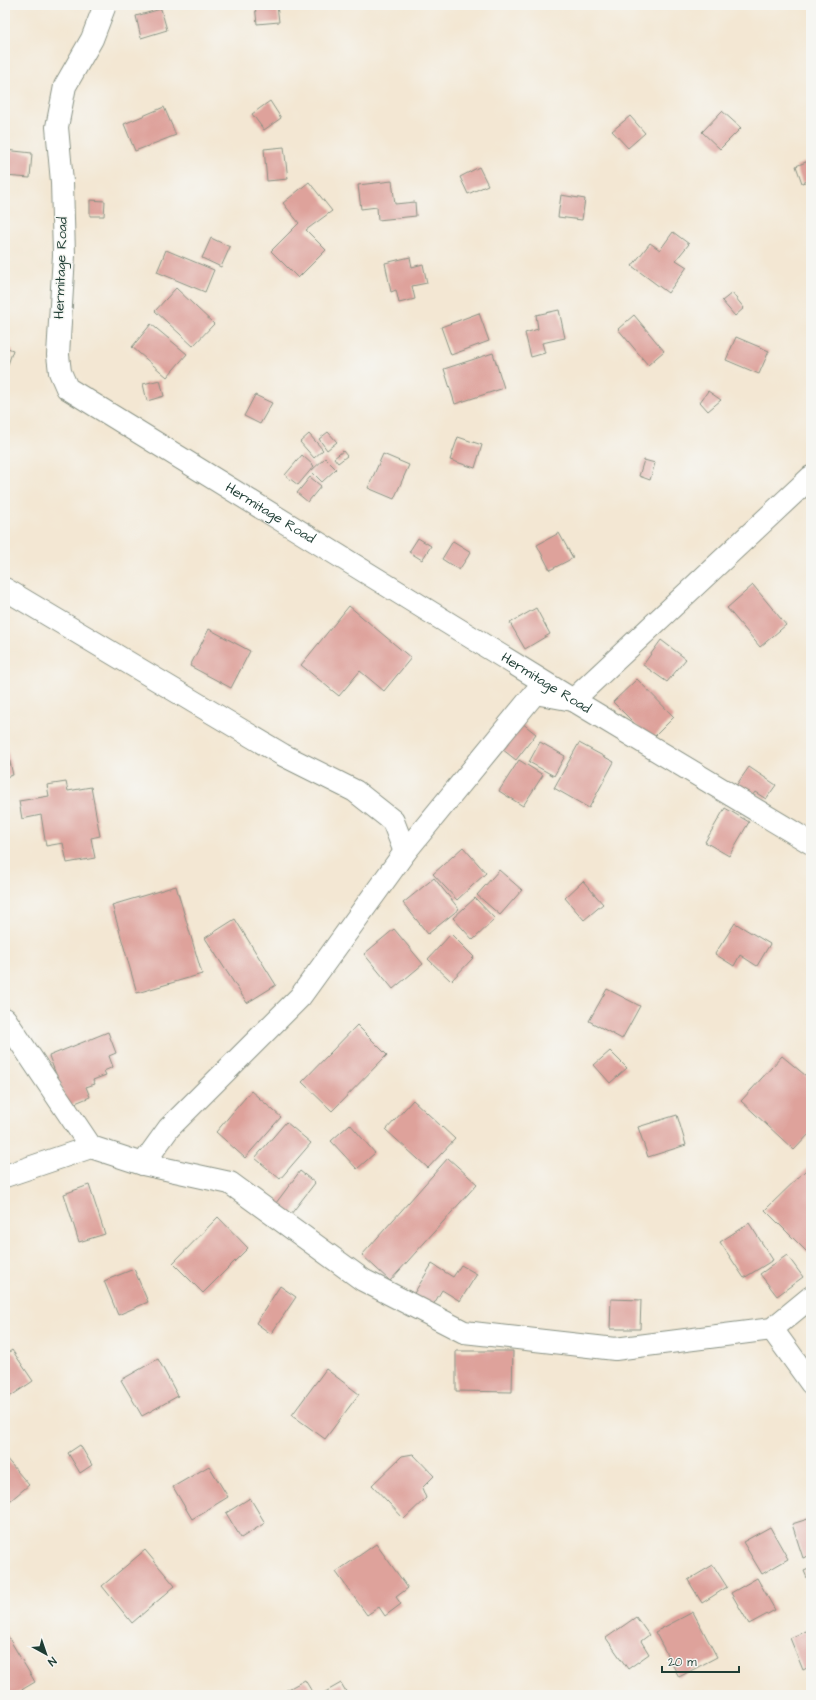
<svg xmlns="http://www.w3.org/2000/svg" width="816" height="1700" font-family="'Architects Daughter',sans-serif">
	<rect width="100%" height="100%" fill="#f6f6f2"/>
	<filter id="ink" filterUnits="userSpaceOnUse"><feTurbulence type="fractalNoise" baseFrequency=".025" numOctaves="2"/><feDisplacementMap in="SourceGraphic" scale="8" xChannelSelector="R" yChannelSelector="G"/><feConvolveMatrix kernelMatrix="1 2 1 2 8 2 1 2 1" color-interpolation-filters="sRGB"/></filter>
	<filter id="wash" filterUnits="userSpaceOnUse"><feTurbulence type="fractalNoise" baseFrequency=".012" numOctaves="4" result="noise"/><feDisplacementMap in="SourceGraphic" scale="16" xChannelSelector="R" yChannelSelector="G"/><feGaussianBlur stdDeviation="0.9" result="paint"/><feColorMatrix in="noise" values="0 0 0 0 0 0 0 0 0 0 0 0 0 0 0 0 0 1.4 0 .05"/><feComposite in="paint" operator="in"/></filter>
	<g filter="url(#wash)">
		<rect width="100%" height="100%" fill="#f3e7d3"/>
		<g id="blocks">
			<path fill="#dea29b" d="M255 5H277L279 22 257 24Z
				M161 9 167 30 141 38 136 16Z
				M270 101 281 118 264 130 252 114Z
				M164 107 176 135 135 151 124 124Z
				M722 111 741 128 720 149 702 132Z
				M630 116 645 133 628 148 612 131Z
				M284 147 288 179 267 181 264 149Z
				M5 150 32 153 30 178 5 176Z
				M811 160V180L802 183 796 166Z
				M479 167 488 185 468 194 460 177Z
				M392 181 395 204 415 202 416 216 378 220 377 207 361 209 358 185Z
				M309 182 332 211 306 230 326 250 298 278 271 251 299 223 283 203Z
				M561 195 585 199 582 220 558 217Z
				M90 200 105 201 104 216H90Z
				M673 232 689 244 676 260 687 267 668 293 632 266 650 243 660 250Z
				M211 238 230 247 221 267 202 258Z
				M166 250 214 270 205 292 157 272Z
				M410 257 412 267 423 264 427 283 412 286 415 299 399 303 396 290 391 292 385 263Z
				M176 288 214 324 193 346 155 311Z
				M732 293 744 308 735 316 722 301Z
				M559 310 565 338 542 343 545 353 531 357 525 333 538 329 536 315Z
				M479 313 489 341 451 355 441 327Z
				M634 315 664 351 648 365 618 329Z
				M151 324 187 354 167 377 132 347Z
				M736 337 769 351 759 374 726 360Z
				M5 347 13 350 5 373Z
				M493 353 504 388 455 404 444 369Z
				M160 380 164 396 147 401 143 384Z
				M708 391 721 400 708 411 700 402Z
				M255 395 272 403 260 424 244 416Z
				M328 432 337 442 327 450 319 439Z
				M309 434 323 450 314 458 300 442Z
				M458 437 482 445 475 468 450 460Z
				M343 451 347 456 338 463 334 458Z
				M383 454 409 465 394 499 368 488Z
				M302 455 314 466 298 485 285 475Z
				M325 458 336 469 322 482 311 471Z
				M644 460 655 463 650 480 639 476Z
				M310 477 321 486 308 502 297 493Z
				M559 533 573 558 550 570 537 545Z
				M418 538 431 546 422 560 409 552Z
				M453 541 471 552 459 570 442 559Z
				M753 585 786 625 760 647 727 608Z
				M349 606 411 658 384 691 360 671 339 696 301 665Z
				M536 608 550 634 525 649 510 623Z
				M209 629 250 651 231 688 190 666Z
				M661 640 686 659 667 682 643 665Z
				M637 679 674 717 651 740 613 702Z
				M522 723 536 734 516 760 502 749Z
				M540 742 565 756 554 776 529 762Z
				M579 743 614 762 589 808 554 788Z
				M7 749 13 775 5 777V750Z
				M519 760 543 775 523 806 499 791Z
				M749 767 776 785 766 799 755 792 749 800 733 790Z
				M66 782 68 791 91 787 100 836 91 838 95 858 67 863 63 843 46 846 41 815 22 819 19 801 49 796 47 785Z
				M725 808 749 822 729 856 705 842Z
				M463 847 486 873 457 900 433 874Z
				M499 870 522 890 500 915 477 895Z
				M434 878 459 909 428 934 403 903Z
				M583 881 603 904 584 920 565 898Z
				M176 886 202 974 137 993 112 905Z
				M475 898 495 919 473 940 453 918Z
				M235 919 276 985 247 1003 205 938Z
				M735 923 770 944 757 966 740 955 734 966 715 954Z
				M394 929 423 964 393 989 364 954Z
				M451 934 474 957 451 981 428 959Z
				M607 989 640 1006 622 1039 589 1021Z
				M357 1025 387 1055 332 1111 302 1082Z
				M108 1032 116 1053 109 1056 113 1067 104 1071 106 1075 93 1080 95 1084 86 1087 90 1097 68 1106 49 1056Z
				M610 1051 627 1068 610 1083 594 1065Z
				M782 1056 811 1080V1132L794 1150 741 1101Z
				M251 1091 281 1117 245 1158 216 1132Z
				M413 1100 455 1139 428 1168 386 1130Z
				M677 1115 686 1145 648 1157 638 1127Z
				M286 1122 311 1143 280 1179 255 1158Z
				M350 1124 375 1153 357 1169 331 1141Z
				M448 1158 477 1184 390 1281 362 1255Z
				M809 1167 811 1169V1256L765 1210Z
				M300 1171 315 1183 291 1214 276 1203Z
				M89 1185 105 1234 79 1242 64 1194Z
				M218 1217 248 1248 203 1293 173 1263Z
				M749 1223 773 1260 744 1278 720 1242Z
				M787 1255 803 1277 777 1296 760 1274Z
				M432 1264 453 1277 461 1265 477 1274 460 1301 442 1290 432 1307 413 1295Z
				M134 1269 148 1302 118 1315 104 1281Z
				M280 1286 296 1297 271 1334 256 1323Z
				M611 1299 641 1300 640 1329H610Z
				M12 1350 33 1381 5 1400V1355Z
				M456 1351H513L512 1392 456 1391Z
				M158 1359 178 1396 142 1416 121 1380Z
				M326 1369 359 1394 325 1439 292 1415Z
				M80 1445 92 1465 80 1473 68 1453Z
				M413 1454 434 1476 422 1488 426 1498 404 1519 372 1485 402 1456Z
				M5 1457 29 1485 5 1505Z
				M209 1466 228 1497 192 1519 173 1487Z
				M250 1498 265 1523 241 1538 226 1513Z
				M811 1518V1555L803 1558 792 1524Z
				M770 1527 788 1559 762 1574 743 1542Z
				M376 1544 408 1588 396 1597 401 1604 385 1616 379 1607 367 1615 336 1572Z
				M145 1550 175 1586 132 1623 102 1586Z
				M713 1565 727 1587 702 1603 688 1580Z
				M811 1568V1587L804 1571Z
				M757 1578 775 1610 749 1624 731 1593Z
				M693 1612 717 1657 679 1677 655 1632Z
				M636 1617 649 1635 641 1641 649 1654 628 1669 606 1638Z
				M811 1629V1666L803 1670 790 1638Z
				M7 1635 35 1682 13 1695H5V1636Z
				M305 1680 314 1695H285L283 1692Z
				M341 1683 348 1695H320Z"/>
		</g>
	</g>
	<g filter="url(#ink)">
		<use href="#blocks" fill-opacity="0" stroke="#899284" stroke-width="1"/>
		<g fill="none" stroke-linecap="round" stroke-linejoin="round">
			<g stroke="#899284" stroke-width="24">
				<g id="minor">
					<path id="s1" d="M105 5 92 39 65 86 57 127 62 182 64 255 58 355 60 372 67 388 573 700 811 843"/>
					<path d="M5 589 283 755 355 791 393 821 405 852"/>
					<path d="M5 1019 91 1147"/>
					<path d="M143 1164 169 1128 300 997 405 852 535 693 573 700 811 477"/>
					<path d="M5 1176 91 1147 143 1164 230 1183 363 1280 464 1332 615 1349 772 1329 811 1297"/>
					<path d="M772 1329 811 1383"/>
				</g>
			</g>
			<use href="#minor" stroke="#fff" stroke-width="22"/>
		</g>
	</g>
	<g text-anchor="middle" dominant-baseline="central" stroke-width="3" stroke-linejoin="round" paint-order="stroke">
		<g font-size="14" fill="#1f3d34" stroke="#f6f6f2">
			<text transform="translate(61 268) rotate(-88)">Hermitage Road</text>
			<text stroke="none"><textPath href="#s1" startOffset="634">Hermitage Road</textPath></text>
			<text stroke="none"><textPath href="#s1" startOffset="958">Hermitage Road</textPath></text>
		</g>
	</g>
	<rect width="816" height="1700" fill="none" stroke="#f6f6f2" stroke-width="20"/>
	<g transform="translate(46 1654) rotate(140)" stroke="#f6f6f2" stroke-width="3" paint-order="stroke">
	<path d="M0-3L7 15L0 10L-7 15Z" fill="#1f3d34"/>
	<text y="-6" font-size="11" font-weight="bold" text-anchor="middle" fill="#1f3d34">N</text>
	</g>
	<path d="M662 1666v6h77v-6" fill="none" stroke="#1f3d34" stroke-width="2"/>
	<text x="668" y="1666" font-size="12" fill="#1f3d34" stroke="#f6f6f2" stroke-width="3" paint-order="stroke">20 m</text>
</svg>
